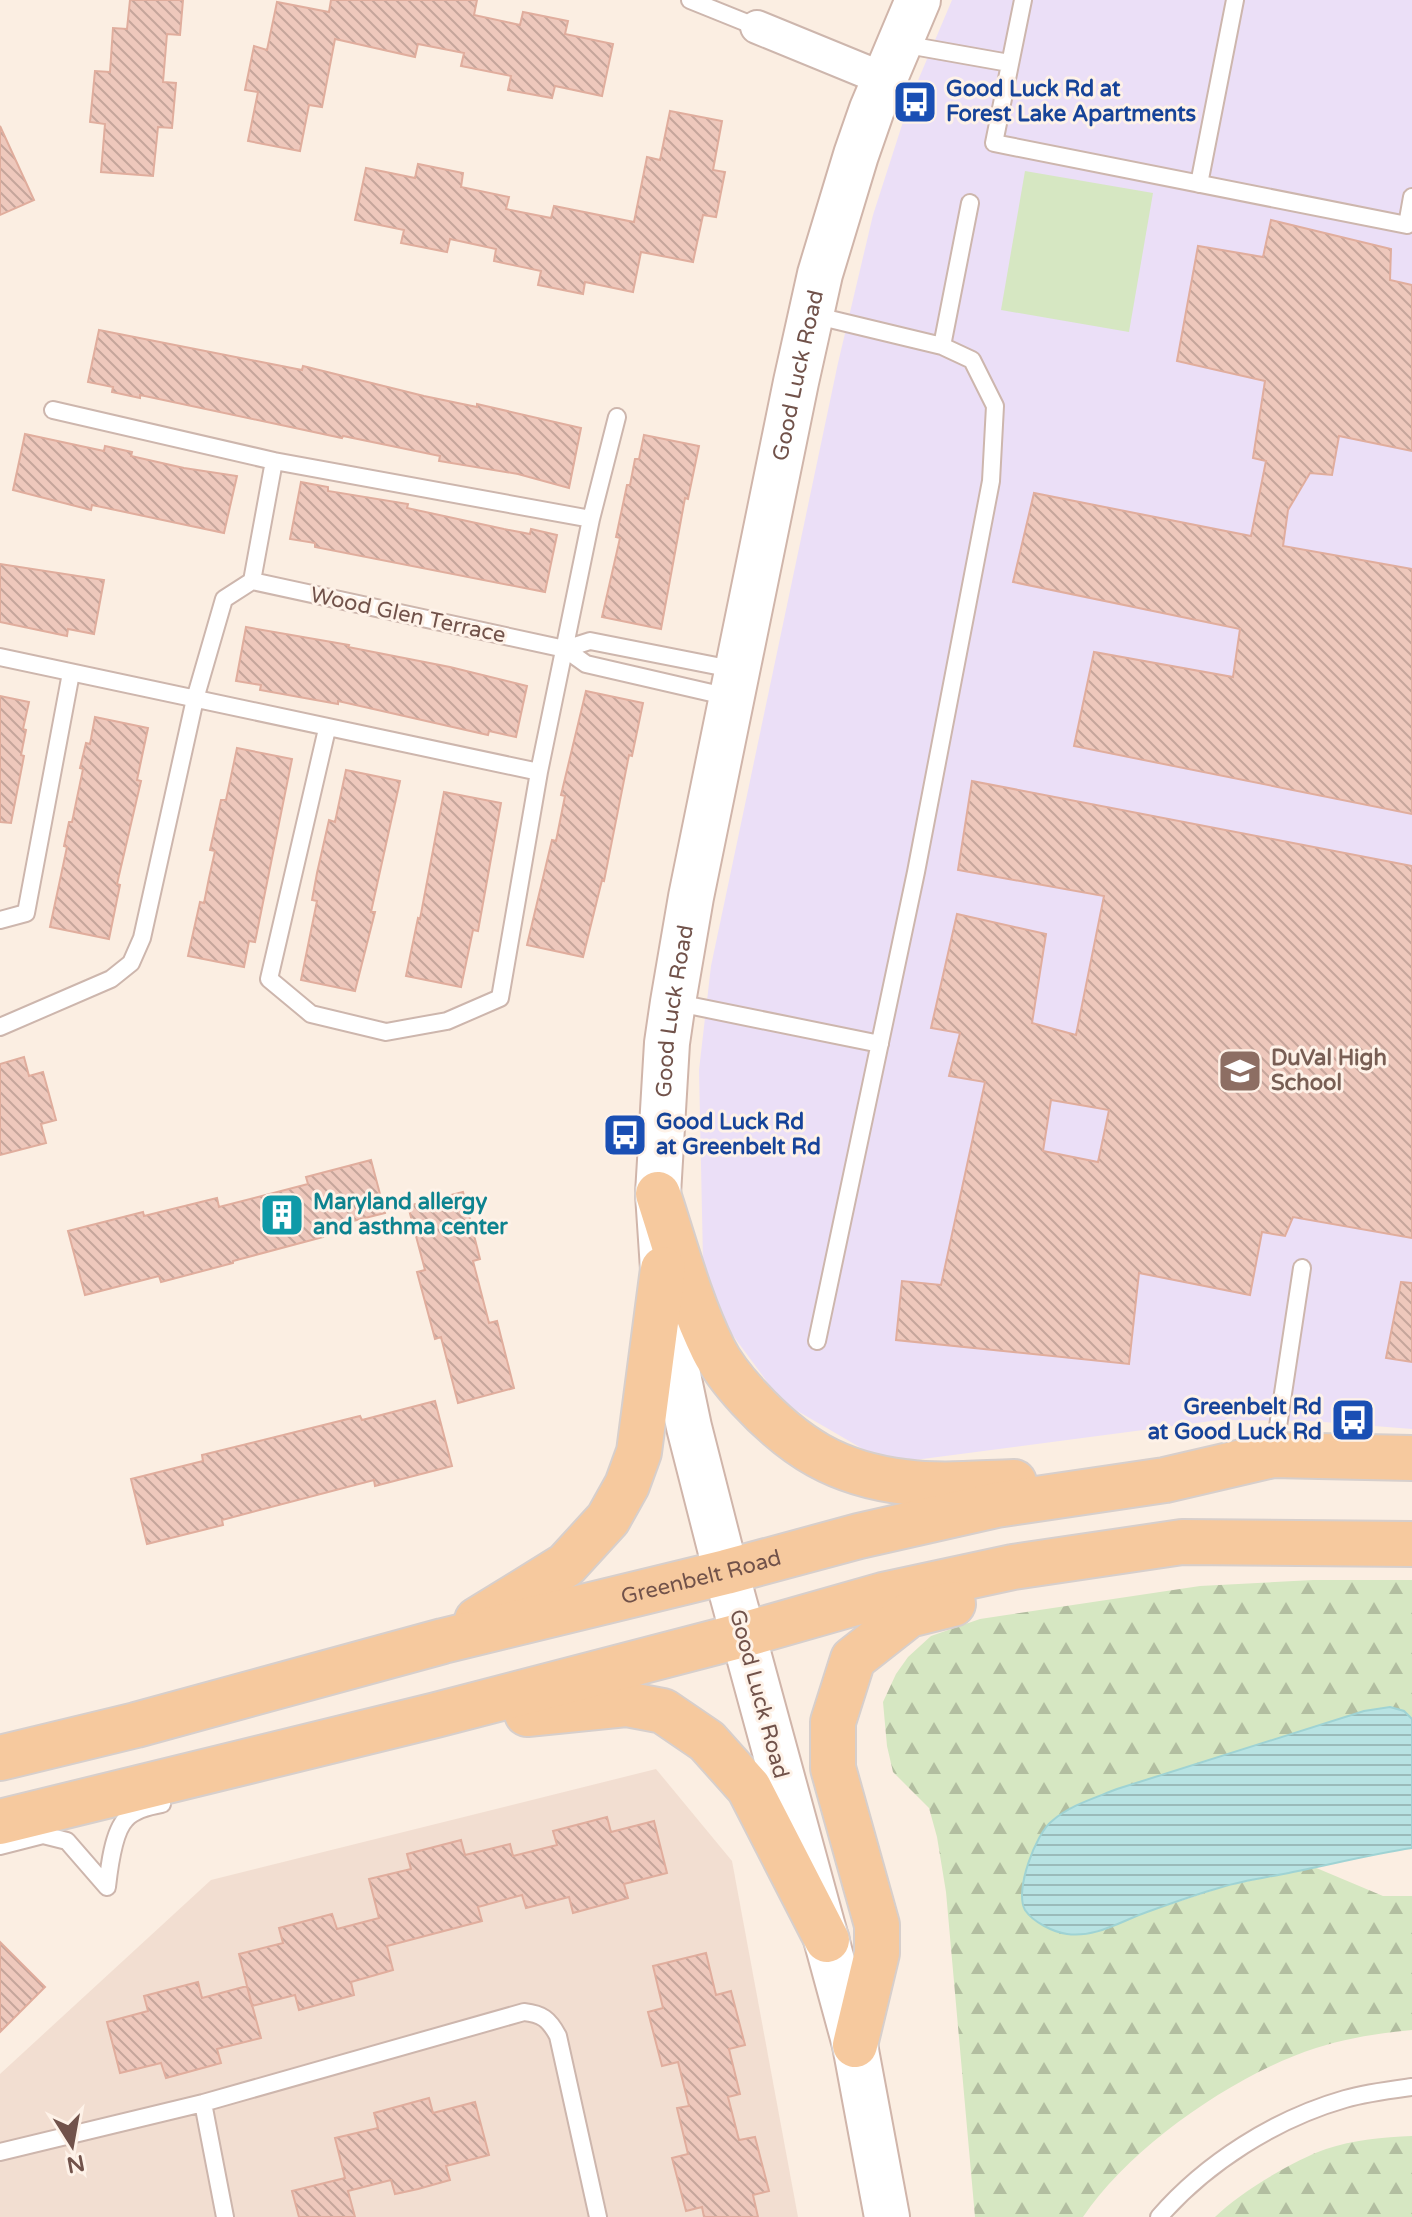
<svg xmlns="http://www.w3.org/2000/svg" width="1412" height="2217" font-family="'Varela Round',sans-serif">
	<defs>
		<pattern id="forest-firs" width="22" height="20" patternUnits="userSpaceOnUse" patternTransform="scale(2)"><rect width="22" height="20" fill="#d6e7c2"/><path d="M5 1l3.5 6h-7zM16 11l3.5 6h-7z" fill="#b2bea0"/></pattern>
		<pattern id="water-rules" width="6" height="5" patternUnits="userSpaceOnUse" patternTransform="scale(2)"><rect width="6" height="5" fill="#b8e3e3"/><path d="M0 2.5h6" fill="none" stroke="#9abbba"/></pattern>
		<pattern id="building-back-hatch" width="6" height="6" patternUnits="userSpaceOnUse" patternTransform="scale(2)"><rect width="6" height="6" fill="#eec8bc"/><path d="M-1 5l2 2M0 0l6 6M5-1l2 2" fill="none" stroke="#c5a59b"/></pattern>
	</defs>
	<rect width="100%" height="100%" fill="#fbeee2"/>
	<path fill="#f2ded1" d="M656 1769 732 1861 798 2217H0V2074L211 1880Z"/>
	<path fill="#ebdff7" d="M952 0H1412V1429L1311 1421 1219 1420 907 1461 868 1452 782 1402 723 1322 703 1260 699 1070 711 966 838 363 873 215 911 97Z"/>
	<path fill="url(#forest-firs)" d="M1313 1580H1412V1719L1404 1711H1364L1117 1789 1078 1804 1107 1929 1144 1913 1226 1886 1314 1867 1383 1896H1412V2030C1380 2033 1347 2038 1316 2048 1235 2074 1131 2146 1083 2217H975L946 1892 937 1837 929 1808 893 1772 887 1746 883 1702 896 1674 908 1657 931 1636 980 1619 1200 1586Z
		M1412 2136V2217H1215C1239 2193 1294 2160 1326 2149 1353 2140 1383 2137 1412 2136Z"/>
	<path fill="#d6e7c2" d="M1025 171 1153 193 1129 332 1001 310Z"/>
	<path fill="url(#water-rules)" stroke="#9fd3d4" stroke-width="2" d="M1390 1707 1404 1711 1412 1719V1848C1372 1854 1333 1864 1293 1872 1270 1877 1245 1880 1222 1887 1197 1894 1172 1903 1147 1912 1121 1921 1096 1938 1067 1934 1053 1932 1033 1922 1025 1910 1014 1891 1036 1833 1052 1821 1070 1805 1095 1798 1117 1789L1364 1711Z"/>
	<path fill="url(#building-back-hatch)" stroke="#e0ad9d" stroke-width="2" fill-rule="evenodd" d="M130 0H183L180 35 167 34 163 82 176 83 172 128 158 127 153 176 101 172 105 124 90 122 95 71 110 72 113 28 127 29Z
		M331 0H477L474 15 520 25 523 12 568 21 565 34 613 44 602 96 555 86 552 98 508 90 511 76 461 66 464 53 418 44 415 57 335 39 322 107 309 105 300 151 248 141 258 92 245 90 254 46 267 50 277 2 329 12Z
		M670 111 722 121 713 170 725 172 716 217 703 215 693 262 641 252 633 292 585 282 583 294 538 285 541 271 494 261 496 249 450 239 447 252 401 243 404 230 355 220 366 168 415 178 418 164 463 173 461 187 509 197 506 209 551 218 554 206 634 222 647 157 660 160Z
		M0 126 34 200 0 215Z
		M1271 220 1391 249 1390 280 1412 285V451L1339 436 1332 475 1310 473 1288 510 1283 546 1412 569V814L1074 746 1094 652 1233 677 1240 629 1013 582 1034 493 1251 536 1266 461 1253 458 1265 381 1177 361 1198 246 1263 257Z
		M99 330 302 370 303 366 424 396 477 407V404L581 428 569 488 518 474 439 461 440 456 343 436 342 438 140 395V398L112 392 113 387 88 382Z
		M25 434 104 451 105 446 132 452 131 456 184 468 237 476 224 533 92 505 91 510 13 490Z
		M644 435 699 446 688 499 685 498 661 629 602 617 620 538 616 537 627 485H630L635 459H639Z
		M301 482 328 487V491L408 504 407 508 504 529 530 534 531 529 557 535 545 592 315 547V543L290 539Z
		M0 564 104 580 94 634 68 629 67 636 0 622Z
		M246 627 349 645 348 647 450 667 527 686 516 737 489 731 488 735 338 701V704L260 690 261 685 236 681Z
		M586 691 643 703 632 756 629 755 604 881 602 880 583 957 527 945 552 840 556 841 565 796 561 795Z
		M0 696 29 702 23 729 26 730 21 755 24 756 11 823 0 822Z
		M95 717 148 728 137 780 141 781 117 884 120 885 109 939 50 927 67 847 64 846 69 822H72L83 769 80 768 86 743 90 744Z
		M237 748 292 759 255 942 249 941 244 967 188 956 200 902 204 903 209 878 215 851 210 850 221 800H226Z
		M346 770 400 781 371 912H375L355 991 301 980 317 901 312 900 317 873 329 820 335 822Z
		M972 781 1412 866V1238L1293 1217 1285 1236 1262 1232 1250 1295 1139 1273 1129 1364 896 1340 902 1281 941 1285 985 1082 949 1076 960 1033 931 1028 957 914 1046 934 1032 1023 1076 1035 1104 896 958 870ZM1051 1100 1109 1110 1098 1162 1043 1151Z
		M444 792 501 803 478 931 473 930 461 987 406 976 418 918 420 919Z
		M24 1057 29 1076 43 1072 56 1120 41 1124 46 1143 0 1155V1064Z
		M371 1160 385 1213 321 1229 323 1237 233 1261V1263L161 1282 159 1276 85 1295 68 1231 143 1212 144 1216 217 1198 219 1207 308 1184 306 1177Z
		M463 1192 480 1259 473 1261 489 1323 497 1321 514 1388 458 1403 441 1337 435 1339 417 1272 425 1270 408 1206Z
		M1401 1282 1412 1283V1362L1386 1358Z
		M435 1401 452 1466 375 1486 374 1480 222 1520 223 1525 147 1544 131 1479 203 1461 202 1455 360 1416 362 1420Z
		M607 1817 611 1832 654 1821 667 1873 624 1884 628 1898 573 1913 569 1897 526 1908 522 1895 478 1907 482 1921 387 1946 393 1970 351 1982 354 1995 299 2010 295 1995 252 2006 239 1954 283 1943 279 1928 332 1914 337 1929 379 1918 369 1879 411 1869 407 1854 461 1840 465 1855 510 1844 513 1856 557 1845 553 1831Z
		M0 1942 45 1987 0 2032Z
		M706 1953 716 1995 731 1991 745 2045 729 2049 740 2094 728 2097 739 2140 755 2137 769 2191 753 2195 758 2217H704L702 2207 686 2211 672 2158 688 2154 677 2108 689 2106 678 2062 662 2066 648 2012 663 2008 653 1966Z
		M198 1982 202 1998 247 1986 261 2038 217 2049 221 2063 166 2078 161 2063 120 2073 107 2022 148 2011 144 1996Z
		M429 2098 433 2113 475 2102 489 2155 446 2166 450 2180 418 2189 395 2194 391 2180 348 2191 355 2217H299L292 2191 345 2178 335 2138 378 2128 374 2113Z"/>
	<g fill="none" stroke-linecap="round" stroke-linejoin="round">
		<g stroke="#cdb6ad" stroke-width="20">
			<path id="service" d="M690 0 757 27
				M1023 0 994 143 1407 225 1412 197
				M902 44 1009 63
				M1199 184 1235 0
				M813 315 942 346 972 360 995 406 991 481 916 872 817 1341
				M942 346 970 203
				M274 461 591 519 539 772 500 998 447 1021 386 1032 311 1014 269 979 327 729
				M591 519 617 417
				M252 581 565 649
				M0 657 539 772
				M729 697 586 664 565 649 590 641 737 670
				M0 920 26 913 71 673
				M673 1002 880 1044
				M0 1027 111 979 131 963 142 938 195 699 224 599 252 581 274 461 53 410
				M1274 1453 1302 1268
				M0 1846 43 1835 67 1841 107 1887
				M107 1887C109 1869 113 1832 126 1819 134 1810 151 1806 162 1804
				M203 2103 225 2217
				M0 2152 203 2103 524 2012C542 2014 549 2019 558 2036L598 2217
				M1159 2217C1206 2163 1275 2119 1345 2099 1366 2093 1390 2090 1412 2087"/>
		</g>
		<g stroke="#cdb6ad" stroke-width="36">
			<path id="minor" d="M757 27 884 79"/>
		</g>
		<g stroke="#d0b5aa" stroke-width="48">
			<g id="secondary">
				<path id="s1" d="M887 2217 855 2045 726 1572 689 1427 672 1346 663 1269 658 1194 667 1043 673 1002 691 897 796 382 820 274 856 155 872 109 918 0"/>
			</g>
		</g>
		<g stroke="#d7cfcc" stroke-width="48">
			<g id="primary">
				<path d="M658 1194C675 1246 689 1300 713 1349 722 1367 735 1383 749 1398 794 1447 837 1474 905 1482 940 1487 979 1483 1014 1482"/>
				<path d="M477 1620 566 1565 608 1519 627 1485 639 1452 663 1269"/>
				<path d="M527 1714 626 1704 663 1711 707 1741 749 1788 827 1940"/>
				<path id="s2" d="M0 1758 136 1725 443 1641 726 1572 859 1536 996 1505 1165 1480 1273 1455 1412 1458"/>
				<path d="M0 1822 436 1715 743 1635 883 1595 1013 1567 1182 1542 1412 1544"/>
				<path d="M855 2045 877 1953V1925L833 1768V1722L853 1659 909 1615 953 1604"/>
			</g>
		</g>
		<use href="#service" stroke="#fff" stroke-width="16"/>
		<use href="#minor" stroke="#fff" stroke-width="32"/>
		<use href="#secondary" stroke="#fff" stroke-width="44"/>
		<use href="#primary" stroke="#f6c99e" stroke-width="44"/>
	</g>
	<defs>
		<g id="bus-square" transform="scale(2.3)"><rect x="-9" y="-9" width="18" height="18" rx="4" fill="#1a4fb4" stroke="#fef2e8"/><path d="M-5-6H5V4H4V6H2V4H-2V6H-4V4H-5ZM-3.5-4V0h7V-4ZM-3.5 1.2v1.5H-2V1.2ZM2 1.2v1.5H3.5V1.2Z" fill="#fff"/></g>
		<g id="school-square" transform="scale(2.3)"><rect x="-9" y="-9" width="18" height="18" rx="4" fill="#8d6e63" stroke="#fef2e8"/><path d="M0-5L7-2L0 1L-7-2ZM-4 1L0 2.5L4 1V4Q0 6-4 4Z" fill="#fff"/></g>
		<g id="building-square" transform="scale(2.3)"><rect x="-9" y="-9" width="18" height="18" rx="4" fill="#0f9aa8" stroke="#fef2e8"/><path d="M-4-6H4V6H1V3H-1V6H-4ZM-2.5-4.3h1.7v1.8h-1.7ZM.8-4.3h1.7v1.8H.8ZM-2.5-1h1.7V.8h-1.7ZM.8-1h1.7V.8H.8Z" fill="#fff"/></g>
	</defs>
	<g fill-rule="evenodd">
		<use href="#bus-square" x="915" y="102"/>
		<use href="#school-square" x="1240" y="1071"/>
		<use href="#bus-square" x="625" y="1135"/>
		<use href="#building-square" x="282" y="1215"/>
		<use href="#bus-square" x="1353" y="1420"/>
	</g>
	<g text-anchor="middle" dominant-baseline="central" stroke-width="6" stroke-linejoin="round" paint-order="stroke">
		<g font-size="22" font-weight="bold" fill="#164399" stroke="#fef2e8" text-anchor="start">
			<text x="946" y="89">Good Luck Rd at<tspan x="946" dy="25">Forest Lake Apartments</tspan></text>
			<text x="656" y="1122">Good Luck Rd<tspan x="656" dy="25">at Greenbelt Rd</tspan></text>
			<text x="1322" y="1407" text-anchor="end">Greenbelt Rd<tspan x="1322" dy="25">at Good Luck Rd</tspan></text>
		</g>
		<g font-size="22" fill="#71524a" stroke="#fef2e8">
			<text stroke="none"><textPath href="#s1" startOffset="1882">Good Luck Road</textPath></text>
			<text transform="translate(408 615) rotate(12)">Wood Glen Terrace</text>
			<text stroke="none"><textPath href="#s1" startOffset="1234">Good Luck Road</textPath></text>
			<text stroke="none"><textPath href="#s2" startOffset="724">Greenbelt Road</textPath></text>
			<text transform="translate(759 1694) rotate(75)">Good Luck Road</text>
		</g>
		<g font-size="22" font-weight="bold" fill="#785e54" stroke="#fef2e8" text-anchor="start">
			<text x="1271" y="1058">DuVal High<tspan x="1271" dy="25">School</tspan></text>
		</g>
		<g font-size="22" font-weight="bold" fill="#0d838f" stroke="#fef2e8" text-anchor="start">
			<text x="313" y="1202">Maryland allergy<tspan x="313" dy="25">and asthma center</tspan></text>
		</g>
	</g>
	<g transform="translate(72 2145) rotate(169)" stroke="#fef2e8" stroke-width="6" paint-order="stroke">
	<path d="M0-6L14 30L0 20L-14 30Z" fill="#71524a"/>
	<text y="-12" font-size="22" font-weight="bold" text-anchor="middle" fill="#71524a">N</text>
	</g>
</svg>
